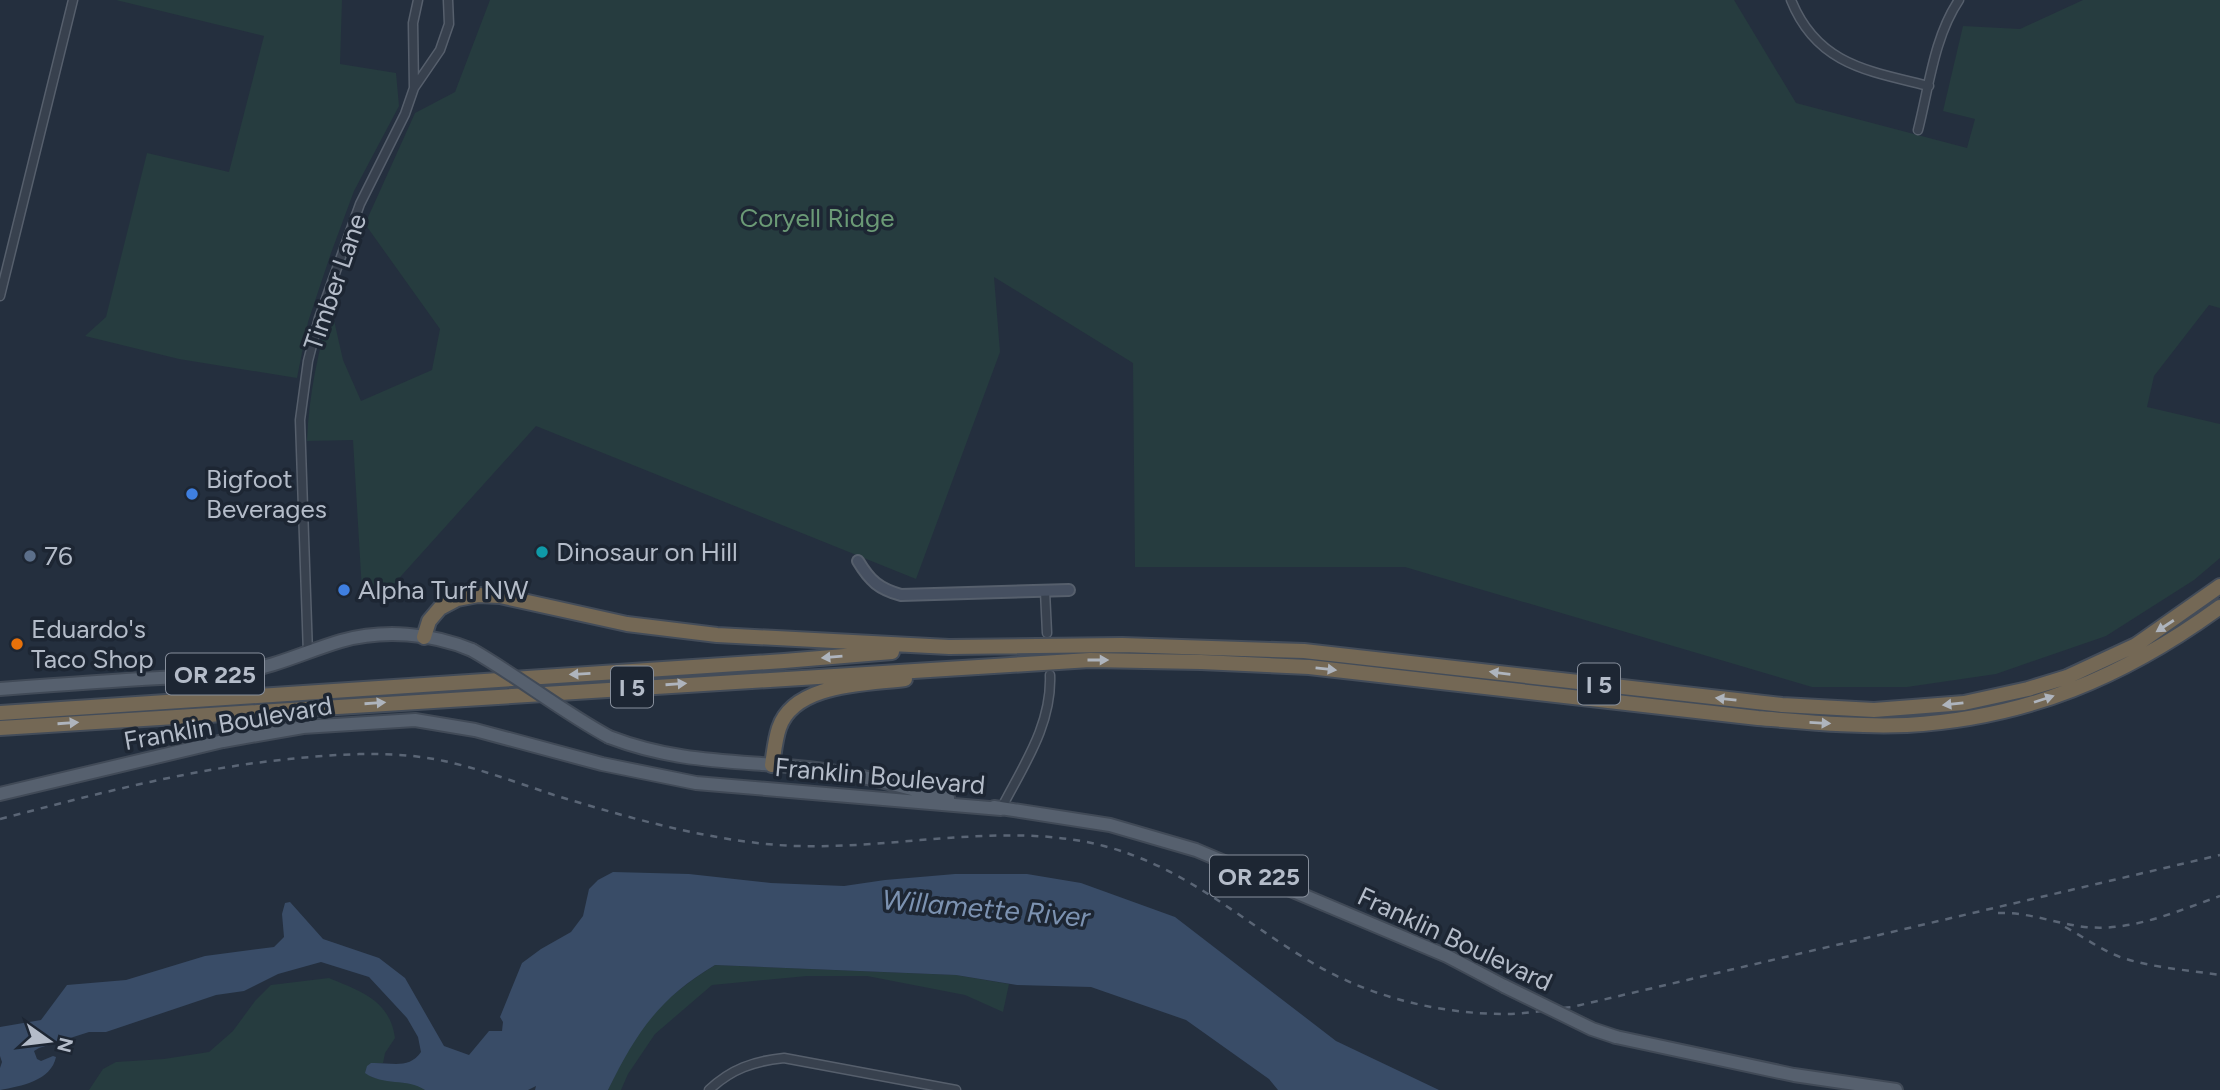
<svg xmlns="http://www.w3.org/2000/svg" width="2220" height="1090" font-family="Figtree,sans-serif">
	<rect width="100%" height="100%" fill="#242f3e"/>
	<path fill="#263c3f" d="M116 0H342L340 64 396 73 399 106 354 191 331 253 308 322 297 378 179 359 85 336 106 317 147 153 229 172 264 36Z
		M490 0H1734L1796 103 1967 148 1975 119 1943 111 1963 26 2020 29 2083 0H2220V308L2209 305 2154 376 2147 407 2220 424V558L2194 580 2106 636 1996 674 1907 687H1812L1405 567H1135L1133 363 994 277 1000 352 916 579 536 426 393 585 362 591 353 440 307 441C309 394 318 352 331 307L343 360 361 401 432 370 440 329 365 224 415 113 455 92Z
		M715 965 956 975 1009 984 1003 1012 965 995 867 976H807L712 985 655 1034 628 1074 621 1090H608C620 1065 632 1036 651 1015 670 996 692 979 715 965Z
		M329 978C360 991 390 1000 395 1038L385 1053 383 1063H371V1077L418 1085 425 1090H89L103 1069 116 1062 164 1059 209 1052 233 1031 255 1001 271 985Z"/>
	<path fill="#394c67" d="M613 872 689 874 771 883 844 886 885 880 955 874H1027L1081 883 1175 917 1336 1041 1439 1090H1278L1269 1079 1186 1020 1091 987 1017 985 956 975 715 965C659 998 636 1033 608 1090H535L536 1086 528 1090H425C407 1078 383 1086 365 1073L367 1066 371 1063C390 1062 409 1070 421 1052L418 1037 407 1018 369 977 321 962 278 974 244 991 216 995 106 1032H89L39 1048 34 1051 37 1059 41 1061 53 1056 56 1057C51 1081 21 1086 0 1090V1068L2 1062 0 1056V1027L41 1020 67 985 126 980 205 956 274 947 284 937 282 914 285 903 290 902 323 939 379 958 405 978 444 1046 469 1055 489 1031H502L503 1022 500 1017 522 963 541 949 571 932 583 916 589 889 598 880Z"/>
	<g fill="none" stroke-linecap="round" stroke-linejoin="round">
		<g stroke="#565f6c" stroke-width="11">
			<path id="street" d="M1791 0C1817 65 1869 71 1929 86
				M414 88 413 23 418 0
				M1918 130C1929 87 1934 37 1959 0
				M0 296 73 0
				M1045 591 1047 633
				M308 654 300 420 308 361 319 318 360 204 405 114 414 88 440 50 449 24 448 0
				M1001 809C1023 766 1052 725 1050 675
				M709 1090C731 1069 754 1061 784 1058L956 1090"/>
		</g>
		<g stroke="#565f6c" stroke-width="14">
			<path id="secondary" d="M858 561C870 581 879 589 901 595L1069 590"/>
		</g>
		<g stroke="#414a57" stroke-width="16">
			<path id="primary" d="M0 689C53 685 106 681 160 678 186 676 213 675 239 672 275 667 307 651 341 641 384 629 431 633 472 650
				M609 737C682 765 742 760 816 769 861 774 905 788 948 798
				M0 794 223 741 303 727 415 720 475 730 602 764 696 783 1001 809
				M994 807 1110 825 1196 850 1447 956 1504 986
				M1616 1037 1794 1075 1896 1090"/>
		</g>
		<g stroke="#434c59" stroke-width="18">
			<path id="highway" d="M424 637 429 621 440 608 457 599 478 595 500 596 627 624 717 635 949 647 1122 645 1304 651 1782 705 1874 710 1964 703 2028 689 2067 677 2136 645 2220 586
				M0 713 784 661 892 652
				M0 728 1090 660 1201 662 1309 667 1758 718C1808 722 1857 727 1907 725 2027 718 2124 677 2220 607
				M772 765C774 753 775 740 779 728 794 683 866 684 905 679"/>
		</g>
		<use href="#street" stroke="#38414e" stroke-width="8"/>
		<use href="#secondary" stroke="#465061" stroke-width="10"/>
		<use href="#primary" stroke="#56606e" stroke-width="12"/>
		<use href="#highway" stroke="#746855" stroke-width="14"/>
		<path stroke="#5a6575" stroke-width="2.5" stroke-dasharray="7 7" stroke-linecap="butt" d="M0 819C96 794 190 769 289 759 340 754 393 750 444 761 481 769 518 783 554 795 626 817 702 839 778 845 884 853 1001 819 1104 846 1187 868 1240 920 1311 962 1369 997 1439 1014 1506 1014 1528 1014 1550 1009 1572 1007L2220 855
			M1998 913C2026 912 2052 922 2078 926 2127 934 2175 912 2220 896
			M2065 927C2084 937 2102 951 2123 958 2154 968 2188 970 2220 975"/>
		<g stroke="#414a57" stroke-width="16" stroke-linecap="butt">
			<path id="primary-bridge" d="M472 650C519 677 561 711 609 737
				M1504 986 1592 1029 1616 1037"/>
		</g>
		<use href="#primary-bridge" stroke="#56606e" stroke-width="12"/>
	</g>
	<defs><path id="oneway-solid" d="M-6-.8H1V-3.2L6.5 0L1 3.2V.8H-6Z" transform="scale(1.75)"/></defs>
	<g fill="#aeb4bd">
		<use href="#oneway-solid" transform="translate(2165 626) rotate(147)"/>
		<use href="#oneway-solid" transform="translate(832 657) rotate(175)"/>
		<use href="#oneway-solid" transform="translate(1098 660)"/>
		<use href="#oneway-solid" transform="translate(1326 669) rotate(6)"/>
		<use href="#oneway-solid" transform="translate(1500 673) rotate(-173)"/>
		<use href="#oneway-solid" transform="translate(580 674) rotate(177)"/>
		<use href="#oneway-solid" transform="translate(676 684) rotate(-4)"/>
		<use href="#oneway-solid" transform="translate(1726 699) rotate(-174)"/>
		<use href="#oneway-solid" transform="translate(2044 699) rotate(-18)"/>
		<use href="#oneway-solid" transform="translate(375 703) rotate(-4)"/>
		<use href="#oneway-solid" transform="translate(1953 704) rotate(174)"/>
		<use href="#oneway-solid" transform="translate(68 723) rotate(-4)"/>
		<use href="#oneway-solid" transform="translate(1820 723) rotate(3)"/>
	</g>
	<g fill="#3f7fe0" stroke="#1d2633" stroke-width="2.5">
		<circle cx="192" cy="494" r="7"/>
		<circle cx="344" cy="590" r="7"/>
	</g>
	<circle fill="#0f9aa8" stroke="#1d2633" stroke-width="2.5" cx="542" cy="552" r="7"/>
	<circle fill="#5c6f8a" stroke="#1d2633" stroke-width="2.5" cx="30" cy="556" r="7"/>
	<circle fill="#e8710a" stroke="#1d2633" stroke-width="2.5" cx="17" cy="644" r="7"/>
	<g text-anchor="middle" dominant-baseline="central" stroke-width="7" stroke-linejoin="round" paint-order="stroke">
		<g fill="#1d2633" stroke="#878f9c" stroke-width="2">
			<rect x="166" y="653.5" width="98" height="41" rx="5"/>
			<rect x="1578" y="663.5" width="42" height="41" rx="5"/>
			<rect x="611" y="666.5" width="42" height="41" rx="5"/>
			<rect x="1210" y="855.5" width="98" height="41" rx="5"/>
		</g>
		<g font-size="24" font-weight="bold" fill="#b4bcc9">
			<text x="215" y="674">OR 225</text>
			<text x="1599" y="684">I 5</text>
			<text x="632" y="687">I 5</text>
			<text x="1259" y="876">OR 225</text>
		</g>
		<g font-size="26" fill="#6b9a76" stroke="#1d2633">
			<text x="817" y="218">Coryell Ridge</text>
		</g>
		<g font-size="26" fill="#b4bcc9" stroke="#1d2633">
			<text transform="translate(335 282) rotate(-71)">Timber Lane</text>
			<text transform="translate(228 723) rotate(-10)">Franklin Boulevard</text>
			<text transform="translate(880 776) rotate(5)">Franklin Boulevard</text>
			<text transform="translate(1455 939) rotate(25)">Franklin Boulevard</text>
		</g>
		<g font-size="26" fill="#b4bcc9" stroke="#1d2633" text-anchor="start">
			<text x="206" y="479">Bigfoot<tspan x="206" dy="30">Beverages</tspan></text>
			<text x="556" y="552">Dinosaur on Hill</text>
			<text x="44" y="556">76</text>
			<text x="358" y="590">Alpha Turf NW</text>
			<text x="31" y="629">Eduardo's<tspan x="31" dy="30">Taco Shop</tspan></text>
		</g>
		<g font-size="28" font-style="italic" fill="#7c92b1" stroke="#1d2633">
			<text transform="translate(986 908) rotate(5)">Willamette River</text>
		</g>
	</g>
	<g transform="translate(49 1041) rotate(104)" stroke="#1d2633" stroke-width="5" paint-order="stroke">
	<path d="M0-5L12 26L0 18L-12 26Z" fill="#b4bcc9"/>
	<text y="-10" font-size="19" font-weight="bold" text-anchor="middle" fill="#b4bcc9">N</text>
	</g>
</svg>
